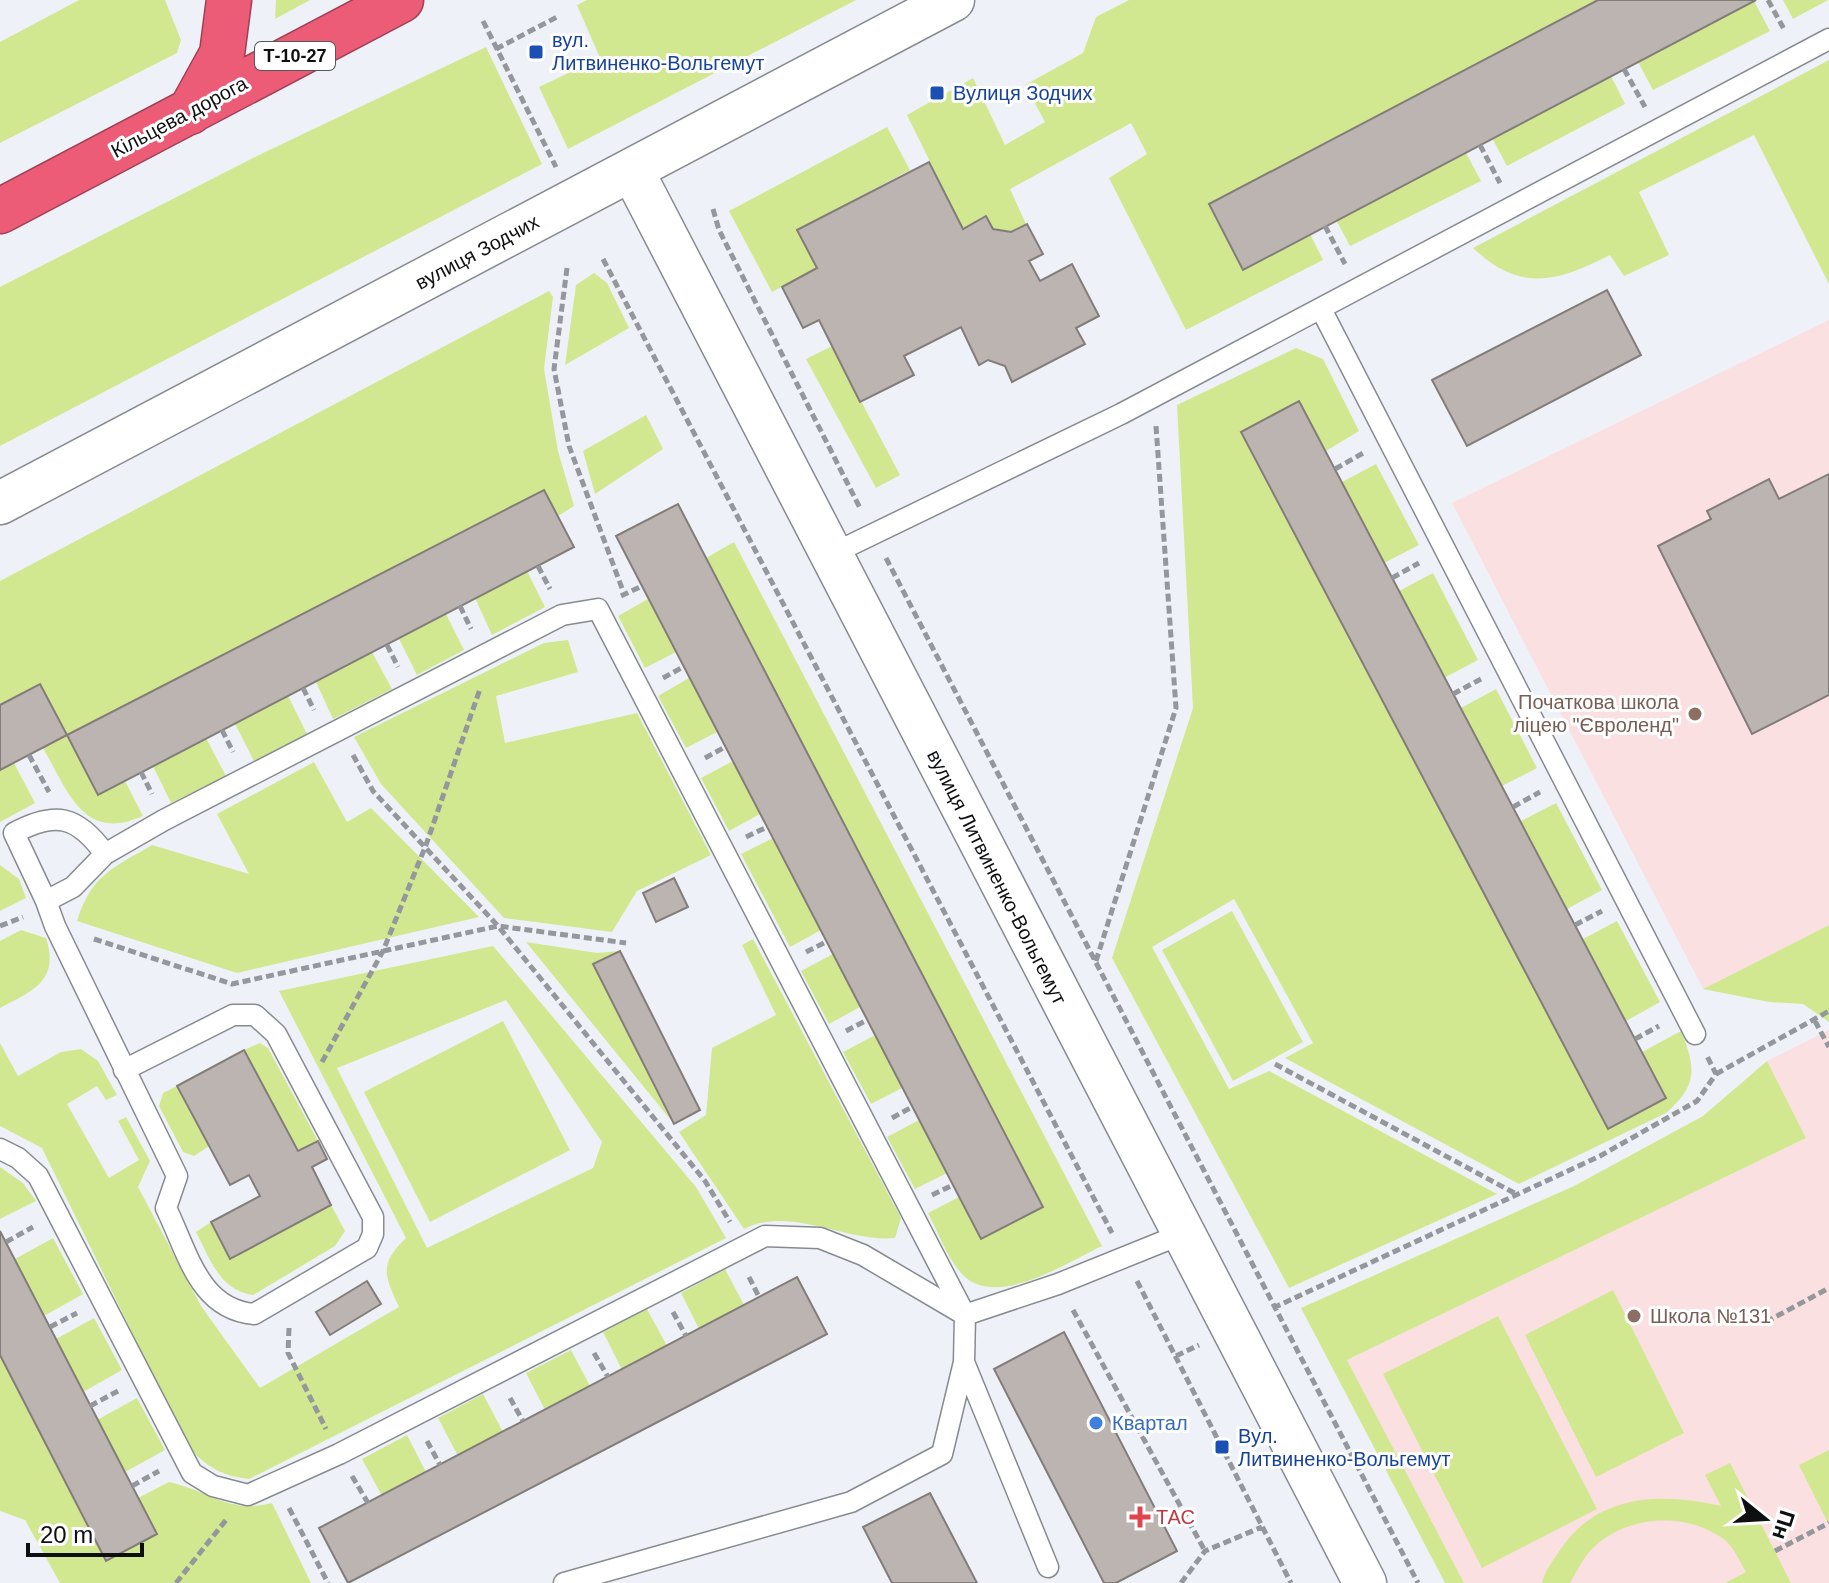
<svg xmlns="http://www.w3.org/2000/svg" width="1829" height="1583" font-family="Arial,sans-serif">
	<rect width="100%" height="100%" fill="#eef2f8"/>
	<path fill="#fbe0e1" d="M1829 320V925L1703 989 1452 503Z
		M1829 1030V1583H1464L1347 1360 1806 1138 1767 1061Z"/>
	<path fill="#d1e890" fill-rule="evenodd" d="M79 0H165L181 40 177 53 0 143V42Z
		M276 0H310L275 19Z
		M587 0H856L568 149 539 87 600 58 577 5Z
		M1129 0H1598L1209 204 1243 269 1310 234 1323 260 1186 330 1109 178 1147 154 1131 123 1010 189 1026 224 1011 232 993 229 986 217 963 229 907 115 973 78 1005 145 1045 122 1025 85 1083 53 1096 17Z
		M1783 0H1828L1793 19Z
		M1754 1 1770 31 1653 90 1638 62Z
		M486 47 542 164 0 446V287L261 154Z
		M1829 60V284L1754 135 1639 192 1669 255 1624 276 1610 255C1557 282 1521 293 1473 248Z
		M1611 76 1625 104 1507 166 1492 138Z
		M887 127 910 170 797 230 817 268 772 292 729 211Z
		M1466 153 1481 181 1350 246 1336 220Z
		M594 273 607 283 629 328 565 365 576 285Z
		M549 291 553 297 544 369 558 451 574 506 558 516 543 490 67 735 98 794 125 781 143 816C83 843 68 791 43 748L66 735 40 684 0 705V581Z
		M832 346 900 475 876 488 806 359Z
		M1296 348 1323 359 1359 431 1326 451 1299 401 1241 432 1608 1128 1666 1098 1642 1052 1681 1031C1696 1068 1698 1085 1666 1113L1519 1184 1285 1058 1313 1043 1234 899 1152 947 1229 1089 1269 1071 1497 1194 1289 1288 1112 958 1193 708 1177 405Z
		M646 415 663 449 595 494 583 451Z
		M1376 464 1419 545 1384 563 1342 482Z
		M734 542 1102 1246C1066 1263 994 1311 961 1273 947 1257 938 1232 928 1213L959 1197 981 1239 1043 1206 706 558Z
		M527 571 545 607 492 635 475 598Z
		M1433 573 1478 660 1444 678 1399 591Z
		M648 599 676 652 645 668 618 616Z
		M446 614 464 650 417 675 399 639Z
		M568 640 578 672 496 696 505 743 637 713 711 855 637 891 612 932 504 918 381 784 354 737 544 643Z
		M372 652 392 689 333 719 316 682Z
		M689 678 717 732 686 748 658 696Z
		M1496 689 1537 768 1502 786 1461 708Z
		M288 696 307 734 254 761 235 724Z
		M206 738 226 776 171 803 153 766Z
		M733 761 760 814 729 831 701 778Z
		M314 762 347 822 371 808 479 917 237 973 77 921C91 875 113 868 152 845L249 874 217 814Z
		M14 763 35 803 0 822V770Z
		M1556 803 1602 890 1567 909 1521 821Z
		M773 838 821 930 790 947 741 854Z
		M0 865 19 879 26 898 0 911Z
		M1232 911 1303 1042 1233 1081 1162 950Z
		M1617 921 1660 1002 1626 1021 1583 939Z
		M1829 925V1022L1803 1004 1769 1002 1703 989Z
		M21 930 46 938C60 981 32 991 0 1008V941Z
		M753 939 901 1218 895 1238C847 1243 790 1205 744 1229L679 1132 706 1115 712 1048 776 1015 742 945Z
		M526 942 597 953 620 951 594 964 674 1124Z
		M493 946 696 1187 726 1238 249 1479C221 1476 205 1466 187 1445L42 1148 0 1126V1043L18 1076 61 1052 81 1049 98 1061 117 1095 106 1100 97 1086 67 1104 109 1178 139 1160 118 1121 126 1117 150 1161 138 1187 201 1306 260 1388 399 1307C384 1275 379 1264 406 1238L279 991ZM506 1000 602 1142 593 1168 427 1248 337 1068Z
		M833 954 860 1007 829 1024 801 971Z
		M503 1021 570 1150 430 1222 364 1092Z
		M875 1035 902 1088 871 1104 843 1052Z
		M260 1043 268 1048 318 1141 298 1151 244 1050Z
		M1767 1061 1806 1138 1347 1360 1464 1583H1445L1301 1308 1574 1186 1703 1116Z
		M177 1086 209 1146 194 1156 183 1152 159 1106 163 1093Z
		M919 1120 947 1173 915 1189 887 1137Z
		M0 1167 23 1183 36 1201 0 1219Z
		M331 1205 345 1231 335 1246 253 1295C219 1290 211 1260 196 1232L211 1222 230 1259Z
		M53 1238 83 1294 44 1316 15 1259Z
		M725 1269 744 1305 699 1329 681 1293Z
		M1613 1290 1684 1433 1596 1477 1525 1335Z
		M647 1309 667 1346 622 1370 603 1332Z
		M1498 1316 1597 1509 1482 1568 1383 1374Z
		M94 1318 122 1370 83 1392 56 1339Z
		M571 1350 590 1386 545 1410 526 1373Z
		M0 1355 106 1560 156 1534 138 1498 169 1482C210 1491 227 1514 272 1503L311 1583H60L25 1520 0 1511Z
		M483 1394 503 1432 458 1456 438 1418Z
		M137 1398 165 1450 125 1472 97 1420Z
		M407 1435 426 1472 382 1496 362 1459Z
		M1829 1450V1523H1828L1799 1465Z
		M1730 1463 1791 1583H1725L1746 1572C1740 1562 1734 1548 1726 1541 1687 1510 1623 1515 1590 1551 1582 1560 1576 1573 1570 1583H1542C1545 1570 1553 1561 1560 1550 1597 1494 1661 1492 1721 1506L1705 1475Z"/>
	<path fill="#bbb4b0" stroke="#837d7a" stroke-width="2" d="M1598 0H1756L1243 270 1209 204Z
		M929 162 963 229 986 216 993 229 1011 232 1027 224 1043 254 1029 261 1040 281 1072 264 1099 316 1076 328 1085 344 1012 382 1005 366 988 360 979 365 961 327 904 356 914 375 860 402 819 320 803 328 782 287 817 268 797 230Z
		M1607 290 1641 355 1467 446 1432 380Z
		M1299 401 1666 1098 1608 1129 1241 432Z
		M1829 474V695L1752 734 1658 546 1711 519 1707 511 1769 479 1779 499Z
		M544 490 574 547 98 795 67 735Z
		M678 504 1043 1207 981 1239 616 536Z
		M40 684 67 735 0 770V705Z
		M674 878 688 907 656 922 643 893Z
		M620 951 700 1110 674 1124 593 964Z
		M244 1050 298 1151 318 1141 327 1159 312 1167 331 1205 230 1259 211 1222 260 1196 249 1175 230 1185 177 1086Z
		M0 1231 157 1534 106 1561 0 1355Z
		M797 1277 827 1334 348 1583 319 1528Z
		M367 1281 381 1304 330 1335 316 1312Z
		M1064 1332 1177 1551 1116 1583H1104L994 1369Z
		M930 1493 977 1583H892L863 1527Z"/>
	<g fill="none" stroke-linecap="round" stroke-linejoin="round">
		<g stroke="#878b90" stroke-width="23">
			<path id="lane" d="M1321 309 1695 1034
				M830 555 1121 414 1829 39
				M105 854C77 815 55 811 14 833L46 901 73 887 105 854 164 820 562 615 598 609 965 1315 964 1362 1048 1567
				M46 901 55 926 177 1176 166 1208C188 1253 199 1309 254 1314L367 1248 373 1234V1217L276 1034 255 1015H233L124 1070
				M0 1149 18 1158 38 1176 192 1473 213 1486 248 1495 339 1454 765 1236 820 1238 863 1255 965 1315 1058 1284 1182 1234
				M564 1583 851 1502 942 1454 964 1362"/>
		</g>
		<g stroke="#878b90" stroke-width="45">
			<path id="street" d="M632 170 1365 1583
				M0 503 953 0"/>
		</g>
		<g stroke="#9e4153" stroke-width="47">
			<path id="highway" d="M190 112 222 54 229 0
				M0 211 401 0"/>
		</g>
		<path stroke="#94979b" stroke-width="5" stroke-dasharray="8 4" stroke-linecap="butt" d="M1768 0 1785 31
			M483 21 556 167
			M496 49 557 17
			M1624 69 1645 107
			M1480 145 1500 183
			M713 209 719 230 861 510
			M1325 226 1345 264
			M603 259 1112 1233
			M567 268 554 369 569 446 623 591
			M1335 469 1365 452
			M886 558 1418 1583
			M538 566 550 589
			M1392 578 1419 563
			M621 596 642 586
			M460 606 471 629
			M387 645 398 667
			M663 678 683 667
			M303 688 314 710
			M1453 694 1481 679
			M222 730 233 752
			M29 755 49 792
			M353 755 373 791 498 926 705 1181 730 1222
			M705 758 725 747
			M141 772 152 794
			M1513 807 1540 792
			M746 837 767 827
			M1575 925 1602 911
			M0 926 23 917
			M94 939 232 984 498 926 626 943
			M806 952 826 942
			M1096 961 1176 708 1156 426
			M1815 1021 1829 1047
			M846 1031 867 1020
			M1635 1039 1659 1026
			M322 1062 383 951 426 845 480 689
			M1275 1064 1518 1195
			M1716 1074 1829 1011
			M892 1118 912 1107
			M932 1195 953 1185
			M6 1242 33 1227
			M749 1277 759 1297
			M1137 1281 1291 1583
			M1273 1308 1600 1156 1697 1101 1716 1074 1707 1056
			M1073 1310 1205 1551
			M673 1312 686 1336
			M1766 1322 1829 1288
			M50 1327 77 1313
			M289 1328 288 1353 326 1429
			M594 1353 608 1377
			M1176 1356 1199 1345
			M510 1398 523 1421
			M90 1406 118 1391
			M427 1441 440 1465
			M352 1476 368 1503
			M132 1486 159 1471
			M289 1508 328 1583
			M1775 1551 1829 1523
			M176 1583 226 1520
			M1181 1583 1205 1551 1262 1527"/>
		<use href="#lane" stroke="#fff" stroke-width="20"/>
		<use href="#street" stroke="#fff" stroke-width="42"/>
		<use href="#highway" stroke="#ec5c77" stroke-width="44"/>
	</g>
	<g fill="#1a4fb4" stroke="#fff" stroke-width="3">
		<rect x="528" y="44" width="16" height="16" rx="4"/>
		<rect x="929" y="85" width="16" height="16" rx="4"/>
		<rect x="1214" y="1439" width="16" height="16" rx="4"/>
	</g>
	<g fill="#8d6e63" stroke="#fff" stroke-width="3">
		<circle cx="1695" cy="714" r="8"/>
		<circle cx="1634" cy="1316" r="8"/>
	</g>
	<circle fill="#3f7fe0" stroke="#fff" stroke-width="3" cx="1096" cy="1423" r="8"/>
	<path fill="#e0444e" stroke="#fff" stroke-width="3" d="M1136 1505h8v8h8v8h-8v8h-8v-8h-8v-8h8z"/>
	<g text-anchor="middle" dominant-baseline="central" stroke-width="6" stroke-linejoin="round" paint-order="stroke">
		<rect fill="#fff" stroke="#565758" stroke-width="2" x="255" y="42" width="80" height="28" rx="6"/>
		<g font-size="18" font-weight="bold" fill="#0e0f11">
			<text x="295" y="56">Т-10-27</text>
		</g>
		<g font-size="20" fill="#164399" stroke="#fff" text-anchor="start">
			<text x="552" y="40">вул.<tspan x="552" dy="23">Литвиненко-Вольгемут</tspan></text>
			<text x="953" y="93">Вулиця Зодчих</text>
			<text x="1238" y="1436">Вул.<tspan x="1238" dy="23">Литвиненко-Вольгемут</tspan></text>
		</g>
		<g font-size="20" fill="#0e0f11" stroke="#fff">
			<text transform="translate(179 117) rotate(-28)">Кільцева дорога</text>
			<text transform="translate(477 252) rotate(-28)">вулиця Зодчих</text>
			<text transform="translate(997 877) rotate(63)">вулиця Литвиненко-Вольгемут</text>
		</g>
		<g font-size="20" fill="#785e54" stroke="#fff" text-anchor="end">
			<text x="1679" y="702">Початкова школа<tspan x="1679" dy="23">ліцею "Євроленд"</tspan></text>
			<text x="1650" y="1316" text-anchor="start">Школа №131</text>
		</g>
		<g font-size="20" fill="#366cbe" stroke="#fff" text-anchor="start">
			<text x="1112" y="1423">Квартал</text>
		</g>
		<g font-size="20" fill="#be3a42" stroke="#fff" text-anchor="start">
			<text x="1156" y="1517">ТАС</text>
		</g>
	</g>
	<g transform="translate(1765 1519) rotate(108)" stroke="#ffffff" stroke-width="6" paint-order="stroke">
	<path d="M0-6L14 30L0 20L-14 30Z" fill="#0e0f11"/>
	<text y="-12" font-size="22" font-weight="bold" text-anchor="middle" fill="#0e0f11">Пн</text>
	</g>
	<path d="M28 1543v12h114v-12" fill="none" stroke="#0e0f11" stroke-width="4"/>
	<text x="40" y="1543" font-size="24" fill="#0e0f11" stroke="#ffffff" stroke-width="6" paint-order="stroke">20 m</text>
</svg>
